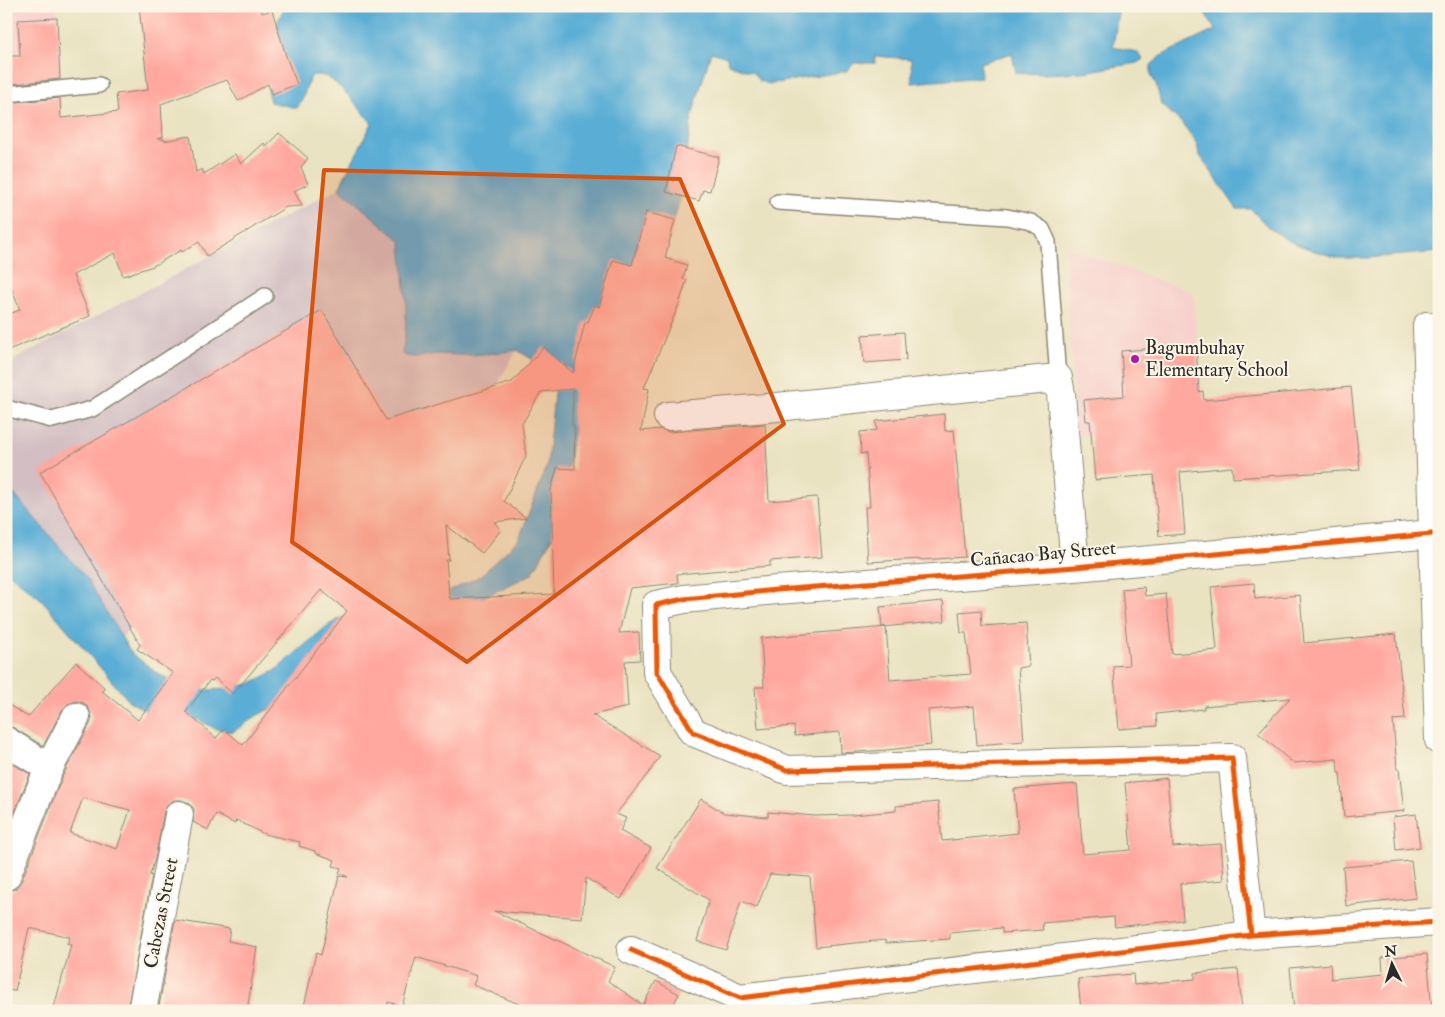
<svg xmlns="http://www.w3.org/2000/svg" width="1445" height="1017" font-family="'IM FELL Double Pica',serif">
	<rect width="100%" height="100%" fill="#fcf5e5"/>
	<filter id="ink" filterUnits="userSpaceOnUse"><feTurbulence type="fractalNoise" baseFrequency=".02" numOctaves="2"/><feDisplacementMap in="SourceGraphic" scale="10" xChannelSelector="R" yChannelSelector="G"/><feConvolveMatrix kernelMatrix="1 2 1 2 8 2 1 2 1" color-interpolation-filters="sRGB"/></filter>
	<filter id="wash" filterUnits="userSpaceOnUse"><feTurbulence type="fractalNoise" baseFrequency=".0096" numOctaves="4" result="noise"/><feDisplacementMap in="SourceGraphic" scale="20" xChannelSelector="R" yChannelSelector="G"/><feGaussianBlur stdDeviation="1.12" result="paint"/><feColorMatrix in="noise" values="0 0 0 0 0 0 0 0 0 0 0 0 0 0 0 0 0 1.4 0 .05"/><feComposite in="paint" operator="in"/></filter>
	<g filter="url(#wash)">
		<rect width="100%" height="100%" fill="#eae3c2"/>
		<path fill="#f7d0cc" d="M6 6H57L64 97 6 102Z
			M1065 247 1193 292 1205 426 1076 436Z"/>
		<path fill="#d2bec3" d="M339 188 401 241 407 316 405 339 402 354 420 357 438 354 461 355 495 354 517 350 496 387 465 436 131 628 122 637 87 579 6 485V364Z"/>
		<path fill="#5aadd5" stroke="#426c80" d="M287 6H1119L1113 47 1137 52 1143 59 1137 63 1083 72 1043 74 1016 73 1012 53 980 63 981 77 912 83 911 59 875 56V63H854L847 71 769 84 759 81 754 73 728 64 727 57 711 52 692 116 680 199 674 220 645 225 639 236 633 265 582 376 559 525 532 574 457 610 256 716 233 732 216 729 199 720 157 717 129 701 41 599 6 571V485L87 579 131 653 159 674 179 686 203 690 226 689 249 684 275 671 327 626 359 608 448 592 480 576 519 539 547 466 556 374 517 350C498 353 480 355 461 355 453 355 445 354 437 354 426 355 412 360 402 354 410 316 404 279 401 241L339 188 372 123C361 111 338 80 324 76 320 75 315 75 312 75 304 88 306 96 297 108L270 102 268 93 271 80 276 48 278 21 284 8Z
			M1201 6H1439V252L1367 258H1339L1315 251 1291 242 1270 229 1251 209H1237L1199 154 1197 144 1183 124 1161 104 1157 87 1151 74V65L1163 55 1215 30Z"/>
		<g id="blocks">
			<path fill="#ffa89f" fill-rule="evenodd" d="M139 6H261L262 13 272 10 287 59 297 84 272 94 268 84 238 101 227 80 161 104 163 137 157 139H164V141L190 136 196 172 202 169 204 174 235 154 241 164 264 143 266 146 279 133 308 158 301 167 308 184 294 191 302 206 286 207 207 256 199 242 182 252 181 250 153 266 123 276 115 253 73 275 90 316 6 351V315L20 310 6 275V103L60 98 61 118 118 112 116 94 148 90Z
				M57 18 60 79 6 85V56H20L18 20Z
				M676 146 719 157 710 191 703 190 699 201 666 192Z
				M646 212 675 220 665 258 687 265 683 279 687 280 679 304 644 388 649 389 641 431 660 429 669 432 765 424 769 501 817 497 822 557 770 561V566L677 574 678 583 630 588 619 633 639 632 640 660 625 661 628 707 592 715 660 756 650 771 616 814 626 818 620 831 651 848 621 899 586 878 582 918 494 911 615 967 608 981 643 1005 656 981 679 994 670 1011H517L519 1004 473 985 477 976 416 957 402 1006 388 1002 387 1011H303L316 953 321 955 339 876 348 877 339 873 341 868 333 866 335 860 315 853V851L299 846 300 842 264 834 236 820 235 824 216 814 208 830 193 822 194 809 189 803 181 800H174L168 804 164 812 156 855 150 875 152 876 127 1011H53L71 945 67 944 70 937 29 928 15 991 6 990V891L15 889 21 882 63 775 90 724 92 717 89 709 84 703 76 701 68 704 62 710 43 746 14 728 6 725V703L28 717 76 662 105 688 102 691 138 720 173 673 137 649 140 645 40 472 322 310 386 420 512 382 544 347 573 373 585 322H588L595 305 599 307 613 260 632 265ZM573 389 572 425H574L575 469 557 468 551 490 554 594 450 599 449 594H448L449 593 446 560H449L446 525 482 553 501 530 494 522 526 518 504 501 526 456 522 424 541 392ZM321 590 347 611 243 745 224 729 216 738 186 712 210 680 212 681 215 678 233 694ZM83 798 130 810 117 849 70 833Z
				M904 332 906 360 864 363 862 335Z
				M1196 345 1199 392 1203 391 1204 400 1351 387 1360 470 1233 478 1232 467 1180 472 1185 534 1159 536 1154 475 1095 480 1090 421H1086L1084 400 1124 396 1121 351Z
				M944 414 945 431 954 430 965 557 921 560V559L868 562 865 507H870L866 453 861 454 860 432 877 430 876 421Z
				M1254 583 1255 599 1300 595 1304 643 1396 634 1405 719 1393 720 1397 769H1399L1404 811 1344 817 1340 773H1338L1337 759 1293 763 1258 733 1290 698 1204 706V709L1156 714 1157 726 1119 729 1113 666 1129 665 1122 589 1144 587 1145 596 1166 594 1172 654 1217 650 1211 587Z
				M943 601 945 621 882 627 880 607Z
				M981 610 982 626 1026 623 1029 666 1018 668 1024 741 977 745 974 706 928 710 931 745 887 750 841 753 840 732 795 736 794 726 758 729 755 687H764L761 638 886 627 890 680 971 674 966 633H961L959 612Z
				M6 760 30 774 6 833Z
				M1167 778 1173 847 1221 844 1224 880 1180 884 1183 920 1115 927 1114 917 1042 923 1043 930 1002 933V928L950 933V939L886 943 885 940 816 947 810 877 770 874 757 907 741 901 726 950 697 941 709 900 657 868 701 799 724 813 768 817V812L815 816 852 815 896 811V806L938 802 942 841 1018 833 1014 789 1077 784 1083 854 1131 850 1125 783Z
				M1416 814 1420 847 1396 850 1393 817Z
				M1411 861 1416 898 1346 906 1343 867Z
				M175 920 230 929 228 941 257 947 247 1011H177L159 1006Z
				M1427 954 1432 1011H1294L1290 968 1330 964 1331 979 1383 974 1382 958Z
				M1238 969 1242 1011H1081L1078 979 1133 974 1134 985 1195 979V973Z"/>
		</g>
	</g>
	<g filter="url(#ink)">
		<use href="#blocks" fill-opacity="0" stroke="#8a8776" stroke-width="1"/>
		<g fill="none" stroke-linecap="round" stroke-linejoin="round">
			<g stroke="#8a8776" stroke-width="18">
				<path id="service" d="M6 94 99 85
					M778 202 1007 217 1031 222 1042 229 1048 242 1058 378
					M6 408 52 420 92 409 265 296"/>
			</g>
			<g stroke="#8a8776" stroke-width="30">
				<path id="minor" d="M1427 326 1439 740
					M668 416 767 408 1058 378 1061 394 1075 567
					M6 741 49 768
					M6 876 49 768 76 717
					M1251 935 1232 758 787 770 693 732 657 672 656 605 684 599 777 590 1075 567 1432 534
					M631 950 740 998 1251 935 1439 922
					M142 1011 179 815"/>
			</g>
			<use href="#service" stroke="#fff" stroke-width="15"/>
			<use href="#minor" stroke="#fff" stroke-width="28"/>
			<g stroke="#fcf5e5" stroke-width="8">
				<path id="cycleway" d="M1251 935 1232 758 787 770 693 732 657 672 656 605 684 599 777 590 1075 567 1432 534
					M631 950 740 998 1251 935 1439 922"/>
			</g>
			<use href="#cycleway" stroke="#e8590c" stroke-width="5"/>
		</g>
	</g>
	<path fill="#d5540f" fill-opacity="0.2" stroke="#d5540f" stroke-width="4" stroke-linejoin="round" d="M324 170 680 179 784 424 467 662 292 542Z"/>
	<circle fill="#b5179e" stroke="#fcf5e5" stroke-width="2" cx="1135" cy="359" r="5"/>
	<g text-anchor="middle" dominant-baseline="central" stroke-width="4" stroke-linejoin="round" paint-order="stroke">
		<g font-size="19" fill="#2b2b2b" stroke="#fcf5e5" text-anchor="start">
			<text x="1145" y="348">Bagumbuhay<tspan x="1145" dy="22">Elementary School</tspan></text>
		</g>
		<g font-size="19" fill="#2b2b2b" stroke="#fcf5e5">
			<text transform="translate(1043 554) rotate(-5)">Cañacao Bay Street</text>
			<text transform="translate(161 913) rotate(-79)">Cabezas Street</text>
		</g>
	</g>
	<rect width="1445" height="1017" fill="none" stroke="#fcf5e5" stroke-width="25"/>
	<g transform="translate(1392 964) rotate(355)" stroke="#fcf5e5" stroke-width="4" paint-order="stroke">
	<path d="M0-4L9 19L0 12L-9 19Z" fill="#2b2b2b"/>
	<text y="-8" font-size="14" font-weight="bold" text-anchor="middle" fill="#2b2b2b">N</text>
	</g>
</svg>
